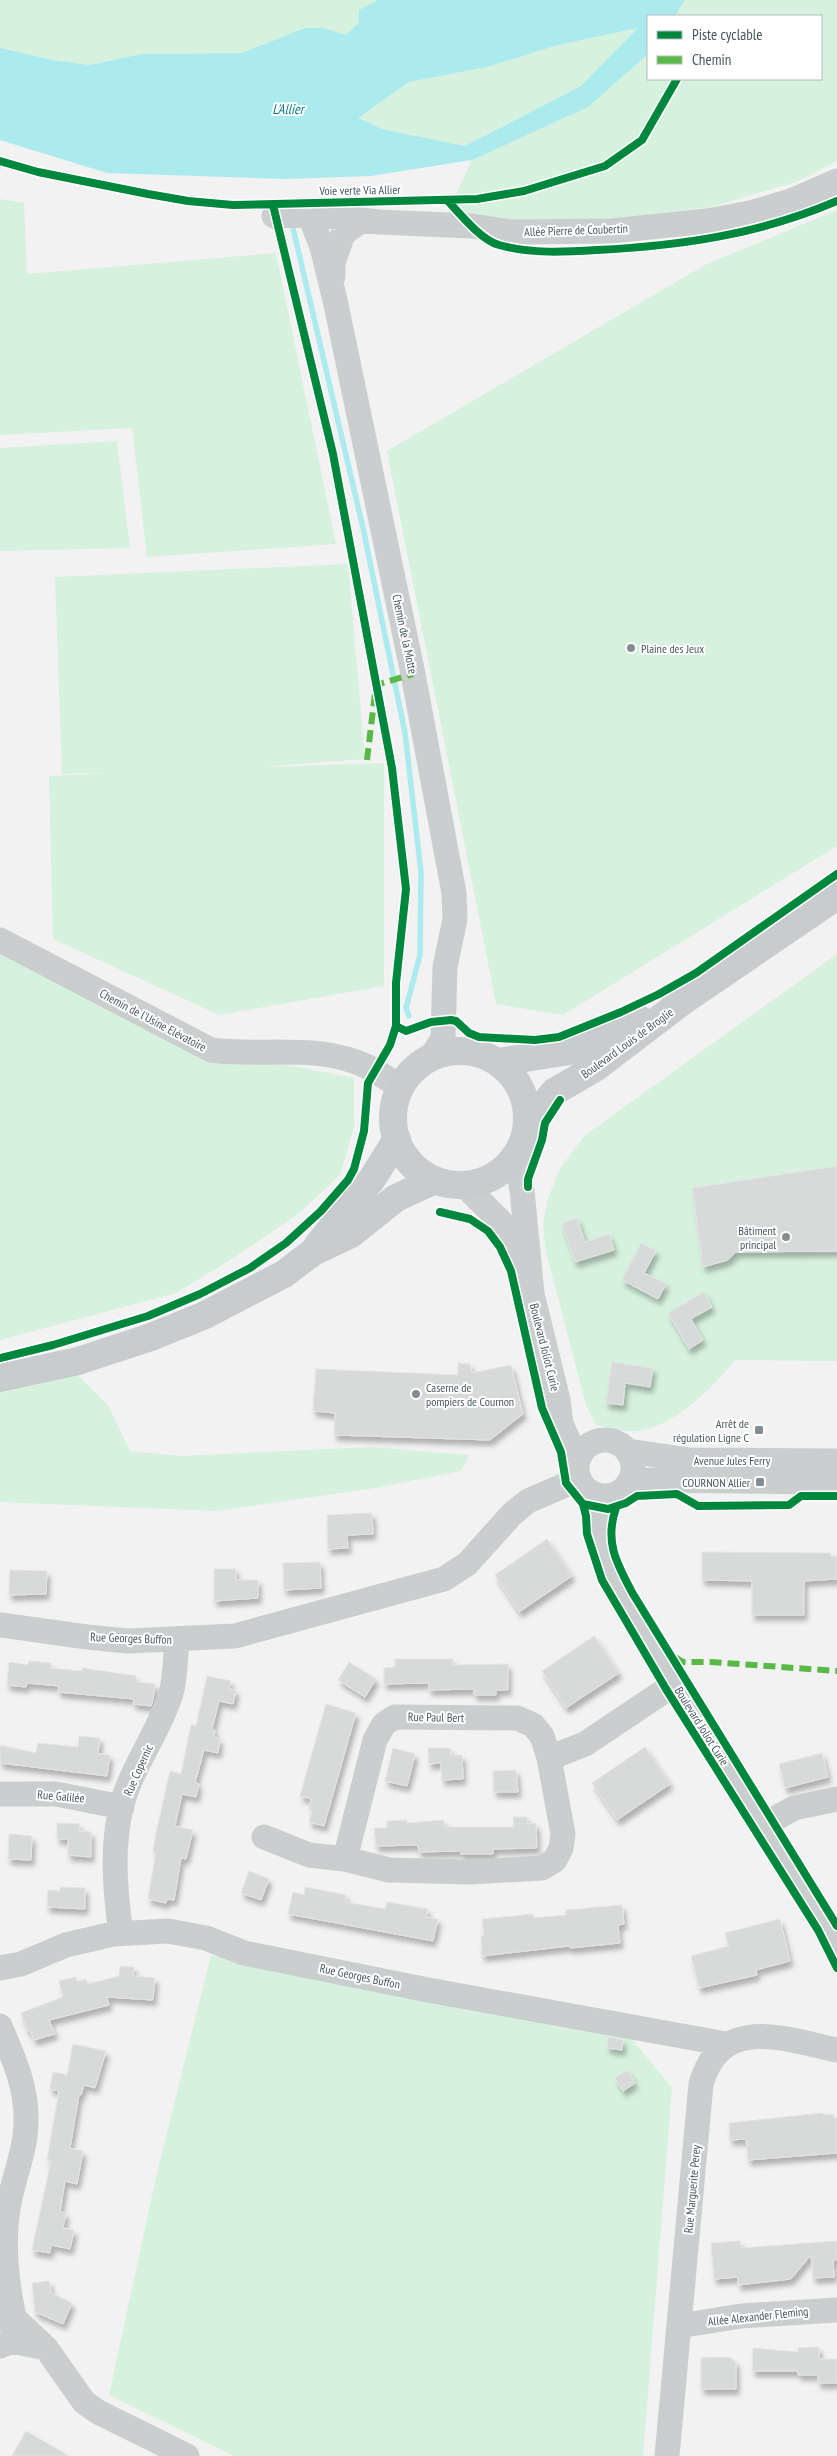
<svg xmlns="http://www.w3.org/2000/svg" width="837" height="2456" font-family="'PT Sans Narrow',sans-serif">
	<defs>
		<filter id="shadow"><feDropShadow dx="3" dy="5.5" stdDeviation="2.5" flood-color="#0004"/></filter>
	</defs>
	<rect width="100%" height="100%" fill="#f2f2f2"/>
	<path fill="#d6f1dd" d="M0 0H378L359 10V22L346 35 324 28H305L242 53 141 54 90 65 53 60 0 48Z
		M685 0H837V161L799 181 711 207 586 223 494 221 450 208 472 160 587 107 648 54V79H821V16H675Z
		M639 28 581 86 465 146 382 129 357 118 409 82 487 67 558 45Z
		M0 199 24 203 27 274 276 253 336 544 147 557 132 428 0 435Z
		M837 210V846L563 1015 496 1004 387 451 705 265Z
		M117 441 130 548 0 551V448Z
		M348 564 365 759 259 767 384 763V986L219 1015 53 939 49 776 112 773 62 774 55 577Z
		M0 940 211 1050 354 1078V1127L340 1175 298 1214 235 1257 176 1293 0 1340Z
		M837 954V1166L692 1188 703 1267 728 1260 736 1252 837 1253V1361L735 1360C713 1388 671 1430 633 1431 621 1431 607 1427 596 1425L586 1405 546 1252 543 1224 548 1198 561 1167 584 1136Z
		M78 1375 108 1405 130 1451 182 1456 371 1447 470 1455 461 1471 369 1489 216 1511 0 1502V1393Z
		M211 1955 422 1996 626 2032 672 2088 643 2456H234L109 2395 156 2177Z"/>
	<path fill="#abebee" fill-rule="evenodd" d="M378 0H685L675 16H648V54L588 107 472 160 371 176 287 179 107 173 0 140V48L53 60 90 65 141 54 242 53 305 28H324L346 35 359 22V10ZM638 28 581 86 465 146 382 129 358 118 409 82 487 67 558 45Z"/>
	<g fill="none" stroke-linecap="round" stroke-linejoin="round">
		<path stroke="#abebee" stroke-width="5.5" d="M293 228 363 528 405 733 421 872 420 955 406 1008 409 1016"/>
	</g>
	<path fill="#d8dada" stroke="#e3e4e5" filter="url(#shadow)" d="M837 1166V1251L736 1252 728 1260 703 1267 692 1188Z
		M577 1218 585 1242 609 1234 614 1250 575 1262 562 1223Z
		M641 1243 656 1251 644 1273 666 1284 658 1299 622 1280Z
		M704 1292 712 1307 691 1319 703 1340 689 1349 668 1313Z
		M612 1362 653 1368 650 1387 625 1383 623 1405 606 1403Z
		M458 1363 470 1364 472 1373 511 1365 523 1414 490 1440 334 1435 335 1413 313 1411 316 1369 458 1375Z
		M372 1513 373 1534 347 1535 348 1548 328 1549 327 1515Z
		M547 1539 572 1576 519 1612 495 1575Z
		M702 1552 831 1553 830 1556H837V1579L804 1581V1615H752V1581L702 1580Z
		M320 1562 321 1588 284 1590 283 1563Z
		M214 1569H236V1580H258V1598L214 1601Z
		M10 1570 47 1571 46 1594 9 1595Z
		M594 1636 619 1673 566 1708 542 1671Z
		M395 1659H453V1665L508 1664V1690H496V1695H474V1689L429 1690V1683L384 1684V1668L395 1667Z
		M29 1661 51 1663V1668L82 1671V1668L136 1676V1682L155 1684 153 1700 151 1706 133 1704 134 1699 58 1692 59 1686 27 1683 26 1687 7 1685 9 1662 28 1665Z
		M349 1662 376 1679 365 1697 338 1680Z
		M207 1676 231 1681 229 1689 236 1690 233 1704 219 1701 212 1729 215 1730 214 1737 220 1739 218 1753 204 1750 195 1783 199 1784 196 1797 182 1794 175 1826 193 1830 186 1859 181 1858 174 1900 167 1899 166 1903 148 1899 156 1852 153 1851 156 1833 170 1771 181 1774 191 1725 196 1726Z
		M326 1704 356 1713 324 1826 309 1822 312 1811 309 1810 311 1799 300 1796Z
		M79 1736 100 1738 98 1754 110 1755 107 1776 0 1763V1745L36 1753 38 1743 78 1747Z
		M645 1747 670 1784 617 1820 592 1783Z
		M393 1748 415 1754 407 1786 385 1781Z
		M428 1748H450L451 1755H462L463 1779 442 1780 441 1763 429 1764Z
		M822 1753 828 1777 785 1788 779 1764Z
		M516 1770 518 1792H494L493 1771Z
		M513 1817H527V1824L536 1823 537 1848 493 1849V1854H461L460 1851 419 1852 418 1845 376 1846 374 1828H387V1821L407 1820V1823L444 1820V1827H514Z
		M57 1823 80 1824 79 1831 91 1832V1857L68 1855V1839H57Z
		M9 1834 32 1836 31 1860 8 1859Z
		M249 1871 269 1879 261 1900 241 1893Z
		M60 1887 85 1888V1909L47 1907 48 1890 60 1891Z
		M305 1887 346 1895 345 1902 385 1909 387 1902 428 1909 426 1917 438 1919 433 1941 288 1914 293 1892 304 1895Z
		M622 1905 624 1924 618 1925 620 1943 570 1948 569 1946 482 1956 481 1936 484 1935 482 1919 533 1914V1918L566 1915V1910Z
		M780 1919 790 1961 756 1970 757 1975 699 1988 691 1956 729 1946 725 1933Z
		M120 1966 134 1967 133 1976 155 1978 153 2000 107 1997 109 2005 49 2020 55 2034 34 2040 30 2030 28 2032 21 2013 63 1997 59 1981 76 1977 77 1982 86 1979 88 1984 119 1976Z
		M608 2037 623 2040 622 2050 607 2048Z
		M73 2044 106 2051 95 2088 84 2085 81 2095H79L70 2148 83 2151 77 2184 65 2181 60 2212 66 2213 63 2228 74 2230 70 2249 51 2245 50 2253 32 2250 51 2161 47 2160 59 2091 50 2089 53 2072 67 2075Z
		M627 2070 635 2083 623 2091 615 2078Z
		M822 2113 825 2115 833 2114 834 2118H837V2153L748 2160 746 2139 730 2140 729 2123Z
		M740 2241 741 2248 837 2241V2260H833L834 2277 813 2278 811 2255 791 2279 738 2285V2277L714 2279 711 2243Z
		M49 2281 51 2293 72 2303 63 2324 35 2312 32 2283Z
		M819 2347V2359H837V2383H818V2375H798V2371H752L753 2348 798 2352V2348Z
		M723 2357 731 2358 736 2362V2389H701V2358Z
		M26 2431 69 2456H12Z"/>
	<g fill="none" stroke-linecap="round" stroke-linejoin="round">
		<path stroke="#cbcecf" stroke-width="25" d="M309 214 322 247 335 300 413 674 454 893 455 919 445 967 443 1039 431 1057
			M274 216 309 214 379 222 472 226 511 232 612 231 707 221 750 213 791 201 837 181
			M333 276V263L343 234 362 220
			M0 940 211 1050C263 1057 319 1043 368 1067 379 1072 390 1081 401 1088
			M516 1156 522 1190 532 1294 558 1400 561 1424 578 1461
			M464 1185 507 1228 520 1262
			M577 1468a28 28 0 1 1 56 0a28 28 0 1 1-56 0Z
			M628 1451 689 1460 837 1461
			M631 1480 837 1482
			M601 1496C595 1526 601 1553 614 1580L837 1946
			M0 1625 87 1637 128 1641 235 1636 444 1579 467 1564 512 1514 528 1501 579 1479
			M549 1758 585 1744 676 1683
			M0 1794H56L122 1807
			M764 1825 794 1808 837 1799
			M264 1837 309 1855 345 1859 389 1870 470 1872 542 1868 555 1860 561 1848 563 1834 549 1758 542 1736 533 1725 517 1718 395 1717 384 1724 375 1740 345 1859
			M121 1933C114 1885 110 1832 128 1786 141 1754 161 1726 171 1693 176 1676 175 1657 177 1640
			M0 1968 21 1964 66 1945 113 1934 168 1931 206 1938 244 1953 428 1990 726 2044
			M0 2026C13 2057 27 2087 26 2121 26 2150 14 2176 9 2203 2 2241 6 2280 14 2317L0 2319
			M2 2307 46 2348 84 2402 98 2412 187 2456
			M679 2326 741 2316 837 2310
			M0 2346 11 2341 46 2348
			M667 2456 701 2084C721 2014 784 2039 837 2050"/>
		<path stroke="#c8ccce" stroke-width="28" d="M393 1118a67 67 0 1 1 134 0a67 67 0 1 1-134 0Z
			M498 1062 570 1051 641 1020
			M527 1125 554 1092 595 1068 683 1001 837 896
			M317 1246 372 1179 397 1139
			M0 1378 78 1361 151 1337 203 1316 284 1274 313 1252 351 1234 396 1198 435 1180"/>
		<path stroke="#58b947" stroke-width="6" stroke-dasharray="12 6" stroke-linecap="butt" d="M367 760 376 685 413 674
			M675 1657 683 1662H711L837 1671"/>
		<g stroke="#fff" stroke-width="11">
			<path id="cycleway" d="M0 161 38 172 148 194 188 201 233 205 477 199 524 191 605 166 642 140 677 79
				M448 201C460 214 481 240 499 245 531 254 565 252 597 250 680 246 761 234 837 201
				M396 1026 406 1031 431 1022 451 1020 456 1021 469 1033 479 1037 535 1040 559 1037 621 1012 659 994 696 973 837 874
				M528 1187V1179L542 1140 545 1123 560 1100
				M440 1212 470 1219 488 1231 500 1247 511 1271 542 1408 561 1452 566 1483 583 1504 608 1509 626 1503 637 1496 677 1494 698 1506 789 1505 801 1496H837
				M0 1358 53 1345 148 1316 200 1294 250 1268 286 1243 321 1211 348 1180 354 1169 364 1131 368 1083 390 1045 396 1026V983L406 889 392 768 333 454 273 205
				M583 1504 586 1516 587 1534 602 1580 666 1689 818 1930 837 1968
				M616 1508C604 1542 617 1564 633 1594L837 1926"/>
		</g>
		<use href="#cycleway" stroke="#00873e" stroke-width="8"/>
	</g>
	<g fill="#848d92" stroke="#fff" stroke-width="2">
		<circle cx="631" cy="648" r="5"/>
		<circle cx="786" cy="1237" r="5"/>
		<circle cx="416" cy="1394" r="5"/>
		<rect x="754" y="1425" width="10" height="10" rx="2.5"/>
		<rect x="755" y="1477" width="10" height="10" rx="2.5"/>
	</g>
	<g text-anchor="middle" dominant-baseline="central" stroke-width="4" stroke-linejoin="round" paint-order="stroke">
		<g font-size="12" fill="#48575e" stroke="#fff">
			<text transform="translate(360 190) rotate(-1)">Voie verte Via Allier</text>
			<text transform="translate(576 230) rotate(-2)">Allée Pierre de Coubertin</text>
			<text transform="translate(405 634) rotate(78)">Chemin de la Motte</text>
			<text transform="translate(153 1020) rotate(28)">Chemin de l'Usine Elévatoire</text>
			<text transform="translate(627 1043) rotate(-36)">Boulevard Louis de Broglie</text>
			<text transform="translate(545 1347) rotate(76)">Boulevard Joliot Curie</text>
			<text x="732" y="1460">Avenue Jules Ferry</text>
			<text transform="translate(131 1638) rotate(2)">Rue Georges Buffon</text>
			<text transform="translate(436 1717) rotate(1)">Rue Paul Bert</text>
			<text transform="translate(702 1726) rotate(58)">Boulevard Joliot Curie</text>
			<text transform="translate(138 1770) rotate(-66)">Rue Copernic</text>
			<text transform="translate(61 1796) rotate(5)">Rue Galilée</text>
			<text transform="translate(360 1976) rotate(12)">Rue Georges Buffon</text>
			<text transform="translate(692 2189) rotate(-85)">Rue Marguerite Perey</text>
			<text transform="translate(758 2316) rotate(-6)">Allée Alexander Fleming</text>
		</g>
		<g font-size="12" fill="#48575e" stroke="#fff" text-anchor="end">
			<text x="641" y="648" text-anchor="start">Plaine des Jeux</text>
			<text x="776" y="1230">Bâtiment<tspan x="776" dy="14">principal</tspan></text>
			<text x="426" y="1387" text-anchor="start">Caserne de<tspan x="426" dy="14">pompiers de Cournon</tspan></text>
			<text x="749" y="1423">Arrêt de<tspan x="749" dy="14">régulation Ligne C</tspan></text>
			<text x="750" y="1482">COURNON Allier</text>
		</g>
		<g font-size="14" font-style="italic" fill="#0e8086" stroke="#fff">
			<text x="288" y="109">L'Allier</text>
		</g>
	</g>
	<rect x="647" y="15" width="175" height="65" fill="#ffffff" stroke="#b6bcbf"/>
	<rect x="657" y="31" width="25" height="8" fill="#00873e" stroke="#b6bcbf"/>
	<text x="692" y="40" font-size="15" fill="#48575e">Piste cyclable</text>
	<rect x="657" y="56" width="25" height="8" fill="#58b947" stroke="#b6bcbf"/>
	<text x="692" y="65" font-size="15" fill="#48575e">Chemin</text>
</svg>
